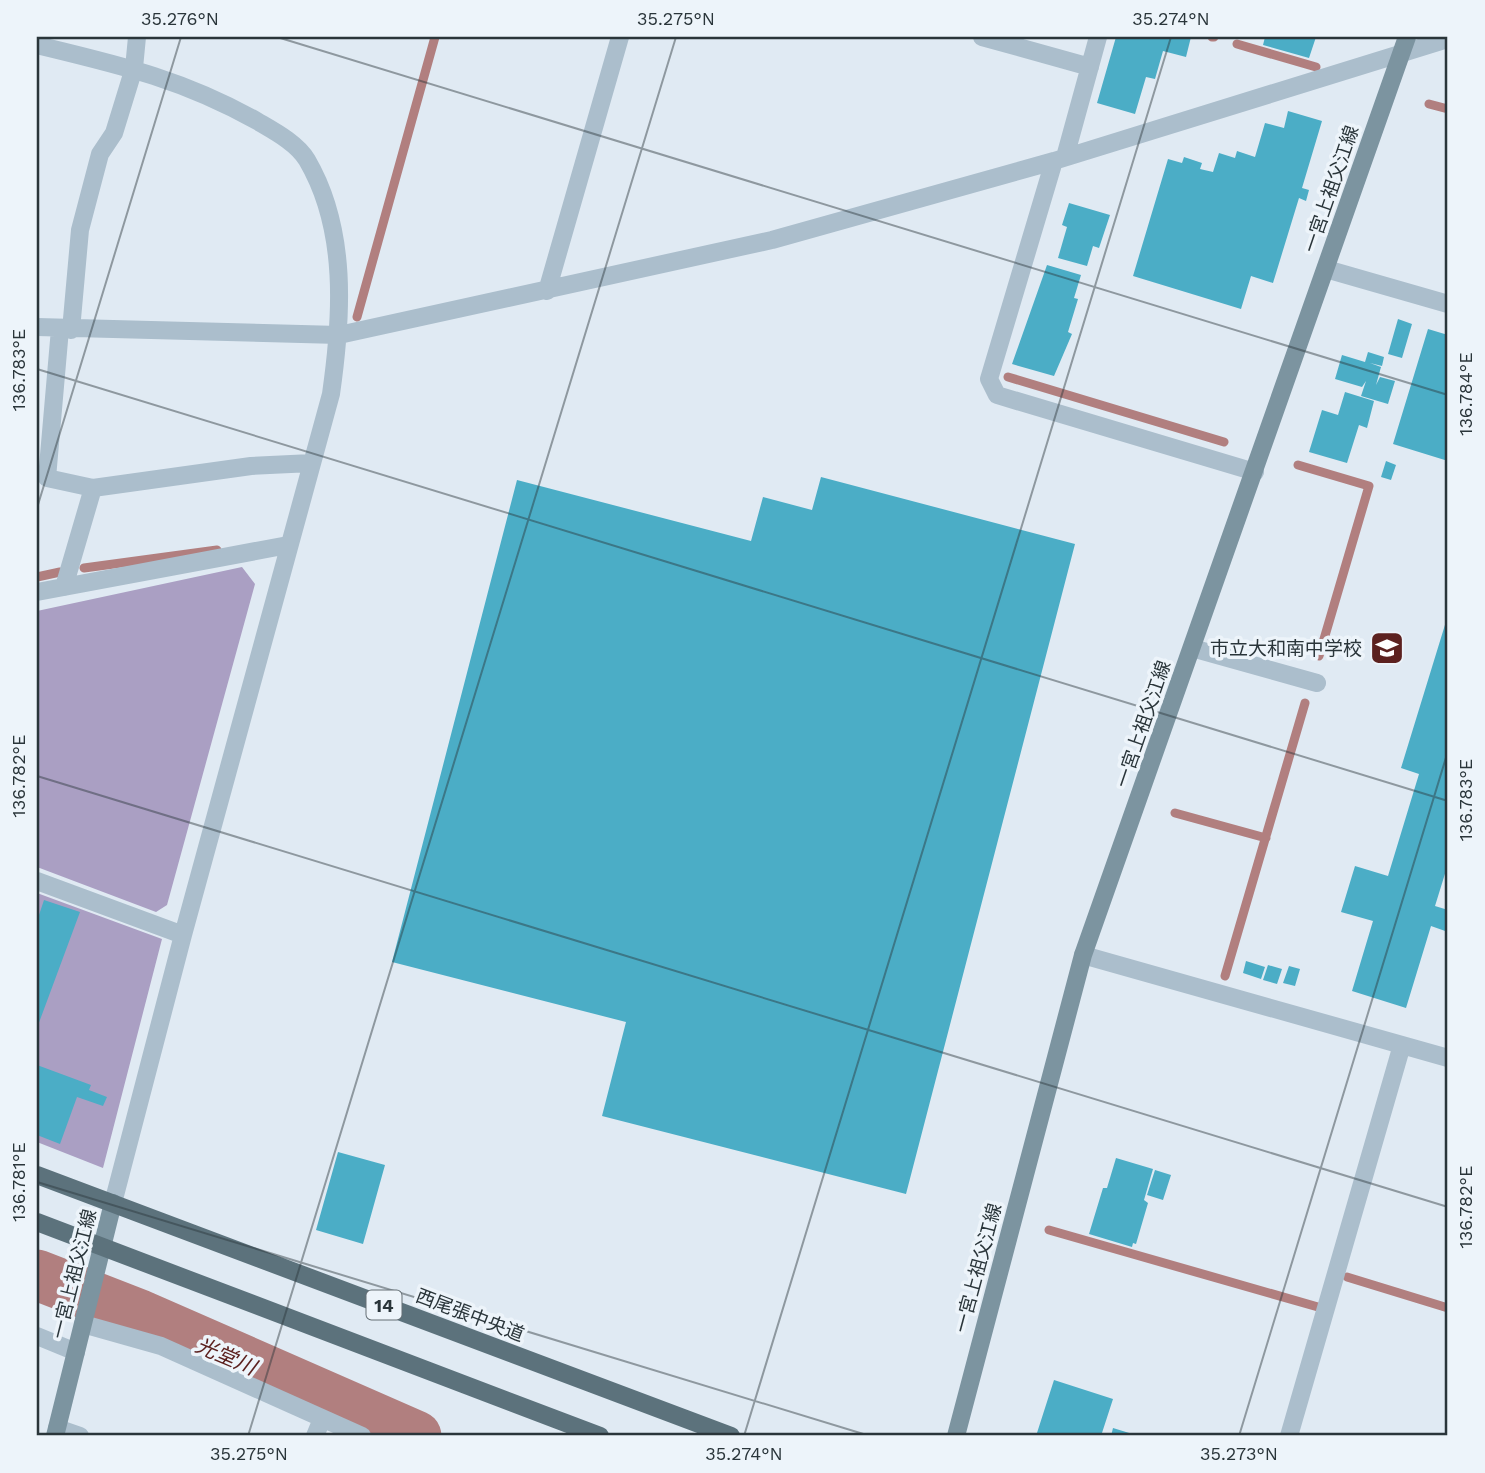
<svg xmlns="http://www.w3.org/2000/svg" width="1485" height="1473" font-family="'Work Sans','Noto Sans JP',sans-serif">
	<rect width="100%" height="100%" fill="#e0eaf3"/>
	<path fill="#aa9fc3" d="M242 567 255 584 167 905 156 912 37 867V611Z
		M37 893 162 939 103 1168 37 1142Z"/>
	<g fill="none" stroke-linecap="round" stroke-linejoin="round">
		<path stroke="#b17f7f" stroke-width="9" d="M1212 37H1214
			M1237 44 1316 67
			M1429 104 1448 109
			M357 317 435 37
			M1008 377 1224 442
			M1298 465 1369 486 1319 656
			M84 568 217 550
			M37 577 60 572
			M1175 813 1266 838
			M1225 976 1305 703
			M1049 1230 1318 1307
			M1347 1277 1448 1308"/>
		<path stroke="#b17f7f" stroke-width="51" d="M37 1275 140 1315 416 1436"/>
	</g>
	<path fill="#4badc6" d="M1116 37H1191L1186 57 1163 51 1155 79 1146 77 1135 114 1097 103Z
		M1265 37H1316L1309 58 1263 45Z
		M1288 111 1322 121 1302 188 1309 190 1306 201 1299 198 1273 283 1251 276 1241 309 1133 276 1168 159 1182 163 1184 157 1202 163 1200 169 1213 172 1219 153 1235 158 1237 151 1255 157 1265 123 1284 128Z
		M1069 203 1110 215 1099 248 1093 246 1087 266 1058 258 1067 227 1062 225Z
		M1047 265 1081 275 1074 298 1078 299 1068 332 1072 334 1054 376 1012 364Z
		M1398 319 1412 324 1402 358 1388 354Z
		M1428 329 1448 335V461L1393 444Z
		M1368 352 1384 357 1382 366 1370 363 1381 367 1376 385 1380 377 1395 381 1388 404 1361 396 1366 381 1362 387 1335 379 1342 355 1365 362Z
		M1345 392 1374 401 1367 428 1359 425 1347 463 1309 452 1322 410 1338 415Z
		M1386 461 1396 465 1391 480 1381 477Z
		M821 477 1075 544 906 1194 602 1116 626 1022 392 962 517 480 751 541 763 497 812 510Z
		M1448 615V864L1435 906 1448 910V932L1431 926 1406 1008 1352 991 1373 921 1341 912 1355 866 1388 876 1419 774 1401 768Z
		M44 900 80 912 37 1028V921Z
		M1246 961 1265 967 1261 979 1243 973Z
		M1268 965 1282 969 1277 984 1263 980Z
		M1289 966 1300 969 1295 986 1283 983Z
		M37 1065 91 1085 89 1090 107 1097 103 1106 77 1097 60 1144 37 1135Z
		M338 1152 385 1165 363 1244 316 1230Z
		M1116 1158 1153 1169 1144 1200 1148 1203 1136 1244 1133 1243 1132 1247 1089 1234 1103 1188H1107Z
		M1155 1170 1171 1175 1163 1200 1147 1195Z
		M1054 1380 1113 1399 1101 1436H1036Z
		M1113 1428 1139 1436H1111Z"/>
	<g fill="none" stroke-linecap="round" stroke-linejoin="round">
		<path stroke="#abbecc" stroke-width="18" d="M982 37 1090 67
			M37 45C120 65 182 79 257 121 274 131 297 143 307 160 348 230 342 317 331 394L183 935 113 1203
			M1065 157 1098 37
			M1054 161 989 379 997 395 1255 472
			M1326 269 1448 304
			M547 291 620 37
			M37 327 339 335 772 240 1054 161 1448 39
			M60 329 47 478 93 488 251 466 312 463
			M71 330 80 230 100 154 114 133 134 68 137 37
			M64 587 93 488
			M37 592 288 545
			M1192 648 1317 683
			M37 881 183 935
			M1083 955 1448 1058
			M83 1324 161 1346 362 1436
			M37 1336 76 1352
			M57 1428 80 1436
			M315 1436 322 1419
			M1289 1436 1402 1045"/>
		<path stroke="#7c94a0" stroke-width="18" d="M55 1436 113 1203
			M956 1436 1083 955 1407 37"/>
		<path stroke="#5c727c" stroke-width="18" d="M37 1175 731 1436
			M37 1222 600 1436"/>
	</g>
	<path fill="none" stroke="#2a353a" stroke-width="2" stroke-opacity="0.45" d="M277 37 1448 395M37 369 1448 801M37 508 181 37M37 776 1448 1207M37 1182 870 1436M248 1436 676 37M744 1436 1171 37M1239 1436 1448 751"/>
	<defs>
		<g id="school-square" transform="scale(1.75)"><rect x="-9" y="-9" width="18" height="18" rx="4" fill="#5c211f" stroke="#edf4fa"/><path d="M0-5L7-2L0 1L-7-2ZM-4 1L0 2.5L4 1V4Q0 6-4 4Z" fill="#fff"/></g>
	</defs>
	<g fill-rule="evenodd">
		<use href="#school-square" x="1387" y="648"/>
	</g>
	<g text-anchor="middle" dominant-baseline="central" stroke-width="7" stroke-linejoin="round" paint-order="stroke">
		<rect fill="#edf4fa" stroke="#646e74" stroke-width="2" x="366.5" y="1290.5" width="35" height="29" rx="5"/>
		<g font-size="18" font-weight="bold" fill="#2a353a">
			<text x="384" y="1305">14</text>
		</g>
		<g font-size="19" fill="#2a353a" stroke="#edf4fa">
			<text transform="translate(1331 189) rotate(-71)">一宮上祖父江線</text>
			<text transform="translate(1143 724) rotate(-71)">一宮上祖父江線</text>
			<text transform="translate(978 1268) rotate(-75)">一宮上祖父江線</text>
			<text transform="translate(74 1274) rotate(-76)">一宮上祖父江線</text>
			<text transform="translate(470 1315) rotate(21)">西尾張中央道</text>
		</g>
		<g font-size="19" fill="#2a353a" stroke="#edf4fa" text-anchor="end">
			<text x="1362" y="648">市立大和南中学校</text>
		</g>
		<g font-size="21" font-style="italic" fill="#5c211f" stroke="#edf4fa">
			<text transform="translate(226 1356) rotate(23)">光堂川</text>
		</g>
	</g>
	<rect width="1485" height="1473" fill="none" stroke="#edf4fa" stroke-width="77"/>
	<rect x="38" y="38" width="1408" height="1396" fill="none" stroke="#2a353a" stroke-width="2.5"/>
	<g font-size="18" text-anchor="middle" fill="#2a353a">
		<text x="180" y="25">35.276°N</text>
		<text x="676" y="25">35.275°N</text>
		<text x="1171" y="25">35.274°N</text>
		<text transform="translate(19 370) rotate(-90)" y="6">136.783°E</text>
		<text transform="translate(1466 394) rotate(-90)" y="6">136.784°E</text>
		<text transform="translate(19 776) rotate(-90)" y="6">136.782°E</text>
		<text transform="translate(1466 800) rotate(-90)" y="6">136.783°E</text>
		<text transform="translate(19 1182) rotate(-90)" y="6">136.781°E</text>
		<text transform="translate(1466 1207) rotate(-90)" y="6">136.782°E</text>
		<text x="249" y="1460">35.275°N</text>
		<text x="744" y="1460">35.274°N</text>
		<text x="1239" y="1460">35.273°N</text>
	</g>
</svg>
